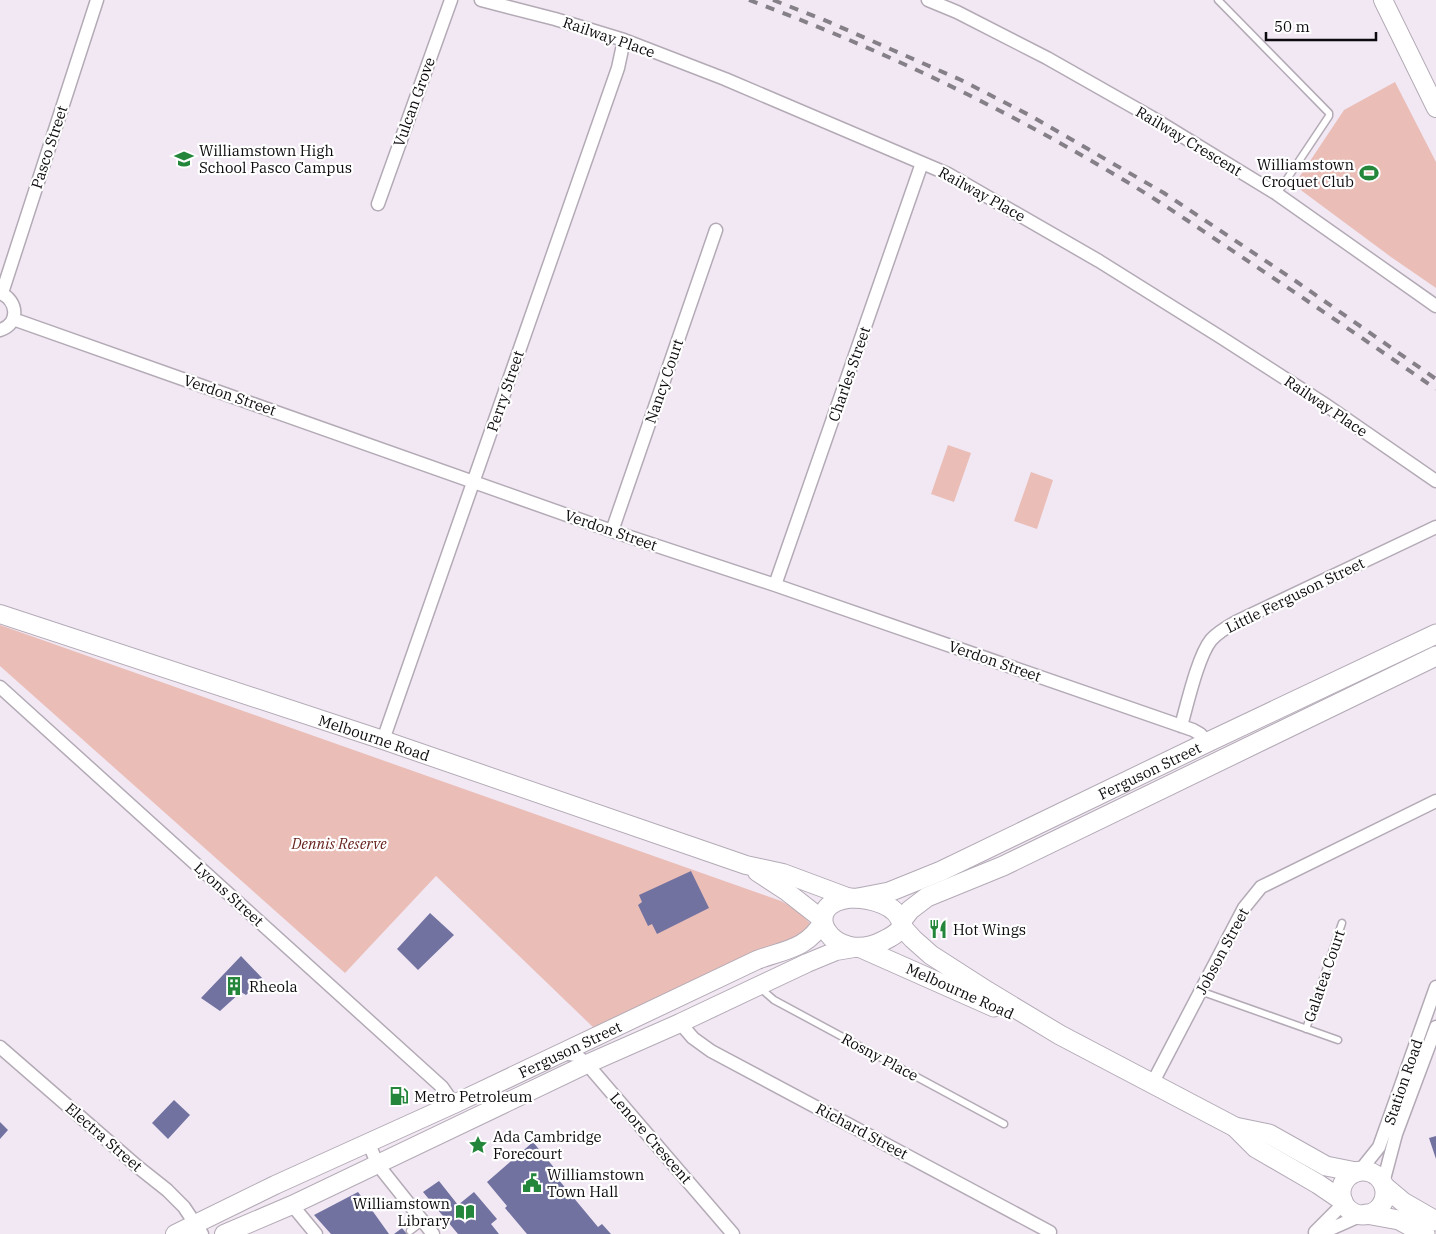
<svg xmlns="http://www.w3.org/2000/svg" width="1436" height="1234" font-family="'IBM Plex Serif',serif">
	<rect width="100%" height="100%" fill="#f1e8f4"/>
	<path fill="#eabeb7" d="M1395 82 1436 162V288L1391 257 1294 185 1344 110Z
		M948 445 971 453 954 502 931 494Z
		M1031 472 1053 480 1037 529 1014 521Z
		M0 625 781 901 796 909 810 923 803 933 596 1030 436 876 345 973 0 666Z"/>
	<path fill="#7272a0" d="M691 871 709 908 657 934 652 924 648 926 638 905 642 902 639 895Z
		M430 913 454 935 418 970 397 949Z
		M241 956 263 979 246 995 241 992 220 1011 201 998Z
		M174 1100 190 1115 168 1139 152 1123Z
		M0 1122 8 1130 0 1139Z
		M1436 1136V1159L1429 1138Z
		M533 1142 556 1170 553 1173 598 1227 602 1224 611 1234H527L505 1208 507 1206 487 1182Z
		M439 1181 458 1205 474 1192 497 1219 491 1224 499 1234H458L423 1192Z
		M358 1192 374 1213 389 1234H331L314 1215Z
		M402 1228 407 1234H394Z"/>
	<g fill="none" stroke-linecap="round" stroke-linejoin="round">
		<g stroke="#b3aab6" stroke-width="9">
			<path id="lane" d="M1218 0 1329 113V116L1277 194
				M759 987 774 1000 1004 1124
				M1200 991 1338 1040
				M1306 1029 1342 923
				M410 1231 423 1221"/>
		</g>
		<g stroke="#b3aab6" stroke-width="15">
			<path id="street" d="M481 0 555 19 624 40 725 79 948 174 1099 261 1222 338 1323 403 1436 481
				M928 0 957 12 1047 58 1151 117 1277 194 1436 306
				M378 204 451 0
				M0 293C18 300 20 324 0 330
				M2 293 97 0
				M13 319 612 531 775 585 1193 730 1200 734 1208 742
				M612 531 716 230
				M775 585 922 163
				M0 687 442 1087 454 1104
				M1181 726C1187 705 1198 656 1211 640 1218 632 1227 627 1236 622L1436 527
				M383 740 618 68 624 40
				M680 1023 693 1038 711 1051 1050 1232
				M0 1047 138 1167 167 1190 184 1207 202 1234
				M562 1053 576 1055 587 1064 733 1234
				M1152 1084 1244 908 1261 887 1436 801
				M368 1142 378 1165 433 1234
				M1359 1172 1379 1147 1436 987
				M1383 1183 1396 1134 1436 1027
				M292 1205 316 1234
				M1315 1232 1344 1203
				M1319 1234 1362 1215"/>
		</g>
		<g stroke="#b3aab6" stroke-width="20">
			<g id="secondary">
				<path d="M1383 0 1436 108"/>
				<path id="s1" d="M0 614 383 740 746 865 783 873 850 898"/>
				<path d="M757 872 786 891 823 920"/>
				<path id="s2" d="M175 1234 275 1185 454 1104 757 960C784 950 808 949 823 921"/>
				<path d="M224 1234 292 1205 587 1064 680 1023 807 963 836 951 854 948"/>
			</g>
		</g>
		<g stroke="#b3aab6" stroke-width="21">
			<g id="primary">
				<path d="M850 898C868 898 901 904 902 927 897 934 891 937 883 941 833 967 795 905 850 898Z"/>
				<path id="s3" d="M858 898 889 892 941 871 1208 742 1436 634"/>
				<path d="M902 924 903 919 910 910 927 897 1003 866 1436 656"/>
				<path d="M902 927 913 939 931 955 987 991 1060 1035 1235 1127 1269 1134 1326 1166 1356 1172"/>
				<path d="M861 948 994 1007"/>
				<path d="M1235 1127 1256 1148 1318 1184 1343 1201"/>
				<circle cx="1363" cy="1193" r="22"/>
				<path d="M1384 1186 1403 1202 1436 1221"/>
				<path d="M1366 1214 1399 1220 1425 1234"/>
			</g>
		</g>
		<use href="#lane" stroke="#fff" stroke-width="6"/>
		<use href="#street" stroke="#fff" stroke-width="12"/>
		<use href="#secondary" stroke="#fff" stroke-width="18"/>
		<use href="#primary" stroke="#fff" stroke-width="19"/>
		<path stroke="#857f87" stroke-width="4" stroke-dasharray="9 9" stroke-linecap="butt" d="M749 0C875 47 996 104 1112 173 1155 198 1197 227 1239 255 1305 299 1371 344 1436 389
			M773 0 822 19 961 80 1031 116 1112 163 1164 193 1297 282 1436 379"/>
	</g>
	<defs>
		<g id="school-bare" transform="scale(1.5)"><path d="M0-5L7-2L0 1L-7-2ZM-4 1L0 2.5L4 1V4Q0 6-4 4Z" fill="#23863a" stroke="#fff" stroke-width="2.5" paint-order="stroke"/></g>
		<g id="stadium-bare" transform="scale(1.5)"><path d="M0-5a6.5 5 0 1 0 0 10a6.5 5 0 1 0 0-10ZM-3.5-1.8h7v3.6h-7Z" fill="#23863a" stroke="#fff" stroke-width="2.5" paint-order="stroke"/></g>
		<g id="restaurant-bare" transform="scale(1.5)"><path d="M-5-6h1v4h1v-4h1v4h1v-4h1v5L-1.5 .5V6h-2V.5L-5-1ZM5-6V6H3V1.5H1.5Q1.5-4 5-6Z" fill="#23863a" stroke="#fff" stroke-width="2.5" paint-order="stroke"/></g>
		<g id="building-bare" transform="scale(1.5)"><path d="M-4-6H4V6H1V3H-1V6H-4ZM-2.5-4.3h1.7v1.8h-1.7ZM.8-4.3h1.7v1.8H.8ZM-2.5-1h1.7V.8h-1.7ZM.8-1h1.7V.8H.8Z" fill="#23863a" stroke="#fff" stroke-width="2.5" paint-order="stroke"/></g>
		<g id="fuel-bare" transform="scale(1.5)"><path d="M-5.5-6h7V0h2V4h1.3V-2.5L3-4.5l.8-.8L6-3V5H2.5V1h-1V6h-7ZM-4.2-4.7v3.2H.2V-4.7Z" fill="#23863a" stroke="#fff" stroke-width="2.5" paint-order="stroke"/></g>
		<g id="sight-bare" transform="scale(1.5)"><path d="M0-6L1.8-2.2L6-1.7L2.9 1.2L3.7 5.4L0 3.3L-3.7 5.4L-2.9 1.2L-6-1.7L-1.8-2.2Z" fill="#23863a" stroke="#fff" stroke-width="2.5" paint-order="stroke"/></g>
		<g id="civic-bare" transform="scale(1.5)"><path d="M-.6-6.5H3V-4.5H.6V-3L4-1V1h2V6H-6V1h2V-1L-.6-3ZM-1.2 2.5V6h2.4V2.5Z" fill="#23863a" stroke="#fff" stroke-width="2.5" paint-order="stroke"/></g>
		<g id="library-bare" transform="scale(1.5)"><path d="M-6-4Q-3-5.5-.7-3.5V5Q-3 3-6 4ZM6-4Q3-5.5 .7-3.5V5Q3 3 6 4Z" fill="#23863a" stroke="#fff" stroke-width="2.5" paint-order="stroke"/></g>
	</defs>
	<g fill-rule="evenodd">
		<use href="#school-bare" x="184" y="159"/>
		<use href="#stadium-bare" x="1369" y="173"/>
		<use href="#restaurant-bare" x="938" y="929"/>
		<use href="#building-bare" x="234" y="986"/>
		<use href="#fuel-bare" x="399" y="1096"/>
		<use href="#sight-bare" x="478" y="1145"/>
		<use href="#civic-bare" x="532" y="1183"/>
		<use href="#library-bare" x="465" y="1212"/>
	</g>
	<g text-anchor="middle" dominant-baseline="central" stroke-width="4.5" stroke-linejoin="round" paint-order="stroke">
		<g font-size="15" fill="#0d0a0e" stroke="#fff">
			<text transform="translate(609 37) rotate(19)">Railway Place</text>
			<text transform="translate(414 102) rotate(-70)">Vulcan Grove</text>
			<text transform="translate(1189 141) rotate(31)">Railway Crescent</text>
			<text transform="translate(49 147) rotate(-72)">Pasco Street</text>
			<text transform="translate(982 194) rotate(29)">Railway Place</text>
			<text transform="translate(849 374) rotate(-71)">Charles Street</text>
			<text transform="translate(664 381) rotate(-71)">Nancy Court</text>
			<text transform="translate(505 391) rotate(-71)">Perry Street</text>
			<text transform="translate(230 395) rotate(19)">Verdon Street</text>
			<text transform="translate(1326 406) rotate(34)">Railway Place</text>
			<text transform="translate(611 530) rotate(19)">Verdon Street</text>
			<text transform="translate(1295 595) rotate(-26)">Little Ferguson Street</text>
			<text transform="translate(995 661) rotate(19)">Verdon Street</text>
			<text stroke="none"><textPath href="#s1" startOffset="394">Melbourne Road</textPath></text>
			<text stroke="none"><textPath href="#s3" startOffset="319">Ferguson Street</textPath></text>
			<text transform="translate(229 894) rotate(42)">Lyons Street</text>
			<text transform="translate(1222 951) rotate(-62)">Jobson Street</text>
			<text transform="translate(1324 976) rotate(-71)">Galatea Court</text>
			<text transform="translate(960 991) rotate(24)">Melbourne Road</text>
			<text stroke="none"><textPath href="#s2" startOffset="436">Ferguson Street</textPath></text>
			<text transform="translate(880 1057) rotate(28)">Rosny Place</text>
			<text transform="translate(1403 1082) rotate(-71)">Station Road</text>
			<text transform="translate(862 1131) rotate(28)">Richard Street</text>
			<text transform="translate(104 1137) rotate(41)">Electra Street</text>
			<text transform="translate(651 1138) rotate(49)">Lenore Crescent</text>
		</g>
		<g font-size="15" fill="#0d0a0e" stroke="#fff" text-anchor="start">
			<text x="199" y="150">Williamstown High<tspan x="199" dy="17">School Pasco Campus</tspan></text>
			<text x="1354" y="164" text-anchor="end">Williamstown<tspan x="1354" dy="17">Croquet Club</tspan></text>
			<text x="953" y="929">Hot Wings</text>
			<text x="249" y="986">Rheola</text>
			<text x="414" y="1096">Metro Petroleum</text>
			<text x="493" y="1136">Ada Cambridge<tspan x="493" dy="17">Forecourt</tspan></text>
			<text x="547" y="1174">Williamstown<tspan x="547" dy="17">Town Hall</tspan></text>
			<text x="450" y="1203" text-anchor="end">Williamstown<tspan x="450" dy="17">Library</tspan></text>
		</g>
		<g font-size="15" font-style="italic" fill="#68231e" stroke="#fff">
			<text x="339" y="843">Dennis Reserve</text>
		</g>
	</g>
	<path d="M1266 32v8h110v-8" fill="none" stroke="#0d0a0e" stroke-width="2.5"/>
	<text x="1274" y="32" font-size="15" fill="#0d0a0e" stroke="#ffffff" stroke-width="4" paint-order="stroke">50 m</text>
</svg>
